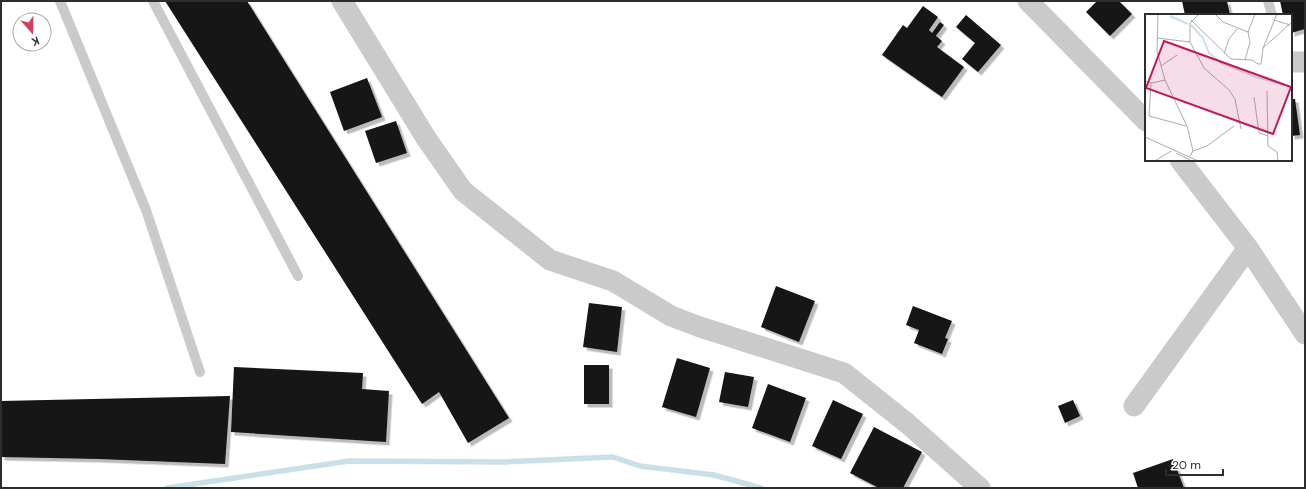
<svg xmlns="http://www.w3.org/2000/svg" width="1306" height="489" font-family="'DM Sans',sans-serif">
	<defs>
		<filter id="shadow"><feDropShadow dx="3.5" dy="3.5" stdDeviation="0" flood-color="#0004"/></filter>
	</defs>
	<rect width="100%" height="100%" fill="#fff"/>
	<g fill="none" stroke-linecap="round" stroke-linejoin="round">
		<path stroke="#cadfe8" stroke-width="5.5" d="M167 488 349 461 505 462 613 457 640 466 714 475 761 488"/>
	</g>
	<path fill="#141414" filter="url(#shadow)" d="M165 1H247L509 418 468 443 439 392 422 404Z
		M1097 1H1119L1132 14 1110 36 1086 12Z
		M1182 1H1227L1230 15H1185Z
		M1280 1H1305V29L1291 33V15H1283Z
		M923 6 938 17 929 30 932 33 940 22 944 25 936 36 942 41 937 47 964 67 942 97 882 55 903 25 907 28Z
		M966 15 1001 45 978 72 962 59 975 43 956 27Z
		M367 78 382 117 344 131 330 92Z
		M1291 99H1295L1300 135 1291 136Z
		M396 121 407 153 376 163 365 131Z
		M776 286 815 301 799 342 761 327Z
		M589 303 622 307 617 352 583 347Z
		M913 306 952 321 945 338 948 339 942 354 914 343 919 330 906 325Z
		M677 358 710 368 696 417 662 407Z
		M584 365H609V404H584Z
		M234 367 363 373 362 389 389 391 386 442 231 432Z
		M725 372 754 377 748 407 719 402Z
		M768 384 806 398 790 442 752 428Z
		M230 396 225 464 99 459 1 457V401Z
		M833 400 863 414 841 459 812 446Z
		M1073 400 1080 416 1065 423 1058 406Z
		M874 427 922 452 903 488H879L850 473Z
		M1173 459 1184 488H1138L1133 473Z"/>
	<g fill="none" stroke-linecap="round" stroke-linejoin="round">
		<path stroke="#cacaca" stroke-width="10" d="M60 1 146 210 200 372
			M153 1 298 276
			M1268 1 1272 15"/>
		<path stroke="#cacaca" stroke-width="21" d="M342 1 426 138 463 191 550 260 613 281 671 316 700 327 844 373 908 424 980 488
			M1028 1 1146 121
			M1291 62H1305
			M1180 160 1248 248 1305 334
			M1134 406 1248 248"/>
	</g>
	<g transform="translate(1145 14)">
		<rect width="147" height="147" fill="#fff"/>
		<path fill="none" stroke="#cadfe8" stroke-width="2" d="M25 2 43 10M46 11 58 24 64 39 76 49 111 63 147 73"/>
		<path fill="none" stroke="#ababab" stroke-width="1" d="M13 0 12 37 20 66 42 112 48 137 45 142M54 0 45 9V28L59 54 84 76 90 85 96 115M70 0 78 8 103 18M46 6 86 45 107 46 113 50H116L118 34 147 8M129 6 145 11M12 24 45 28M118 34 132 0M79 40 84 25 92 15M100 46 105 28 103 18 110 0M16 52 32 41M0 67 7 69 20 66M6 69 4 102 41 112M122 77 123 132 132 138 133 147M109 83 114 119 123 122M0 123 53 147M48 137 62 132 89 112M31 139 47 147M10 147 26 137"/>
		<path fill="#c2185b" fill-opacity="0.15" stroke="#c2185b" stroke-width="2" d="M19 27 146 73 128 120 1 74Z"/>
		<rect width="147" height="147" fill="none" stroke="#2d2d2d" stroke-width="2"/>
	</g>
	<rect width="1306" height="489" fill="none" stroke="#2d2d2d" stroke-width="4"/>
	<g transform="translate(32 32) rotate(160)"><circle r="19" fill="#ffffff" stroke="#ababab"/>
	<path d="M0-3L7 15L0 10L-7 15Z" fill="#d4405b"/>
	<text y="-6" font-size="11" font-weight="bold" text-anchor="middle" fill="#2d2d2d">K</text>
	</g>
	<path d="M1166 469v6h57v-6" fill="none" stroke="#2d2d2d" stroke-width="2"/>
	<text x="1172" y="469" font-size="12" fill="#2d2d2d" stroke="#ffffff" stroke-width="3" paint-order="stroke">20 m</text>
</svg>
